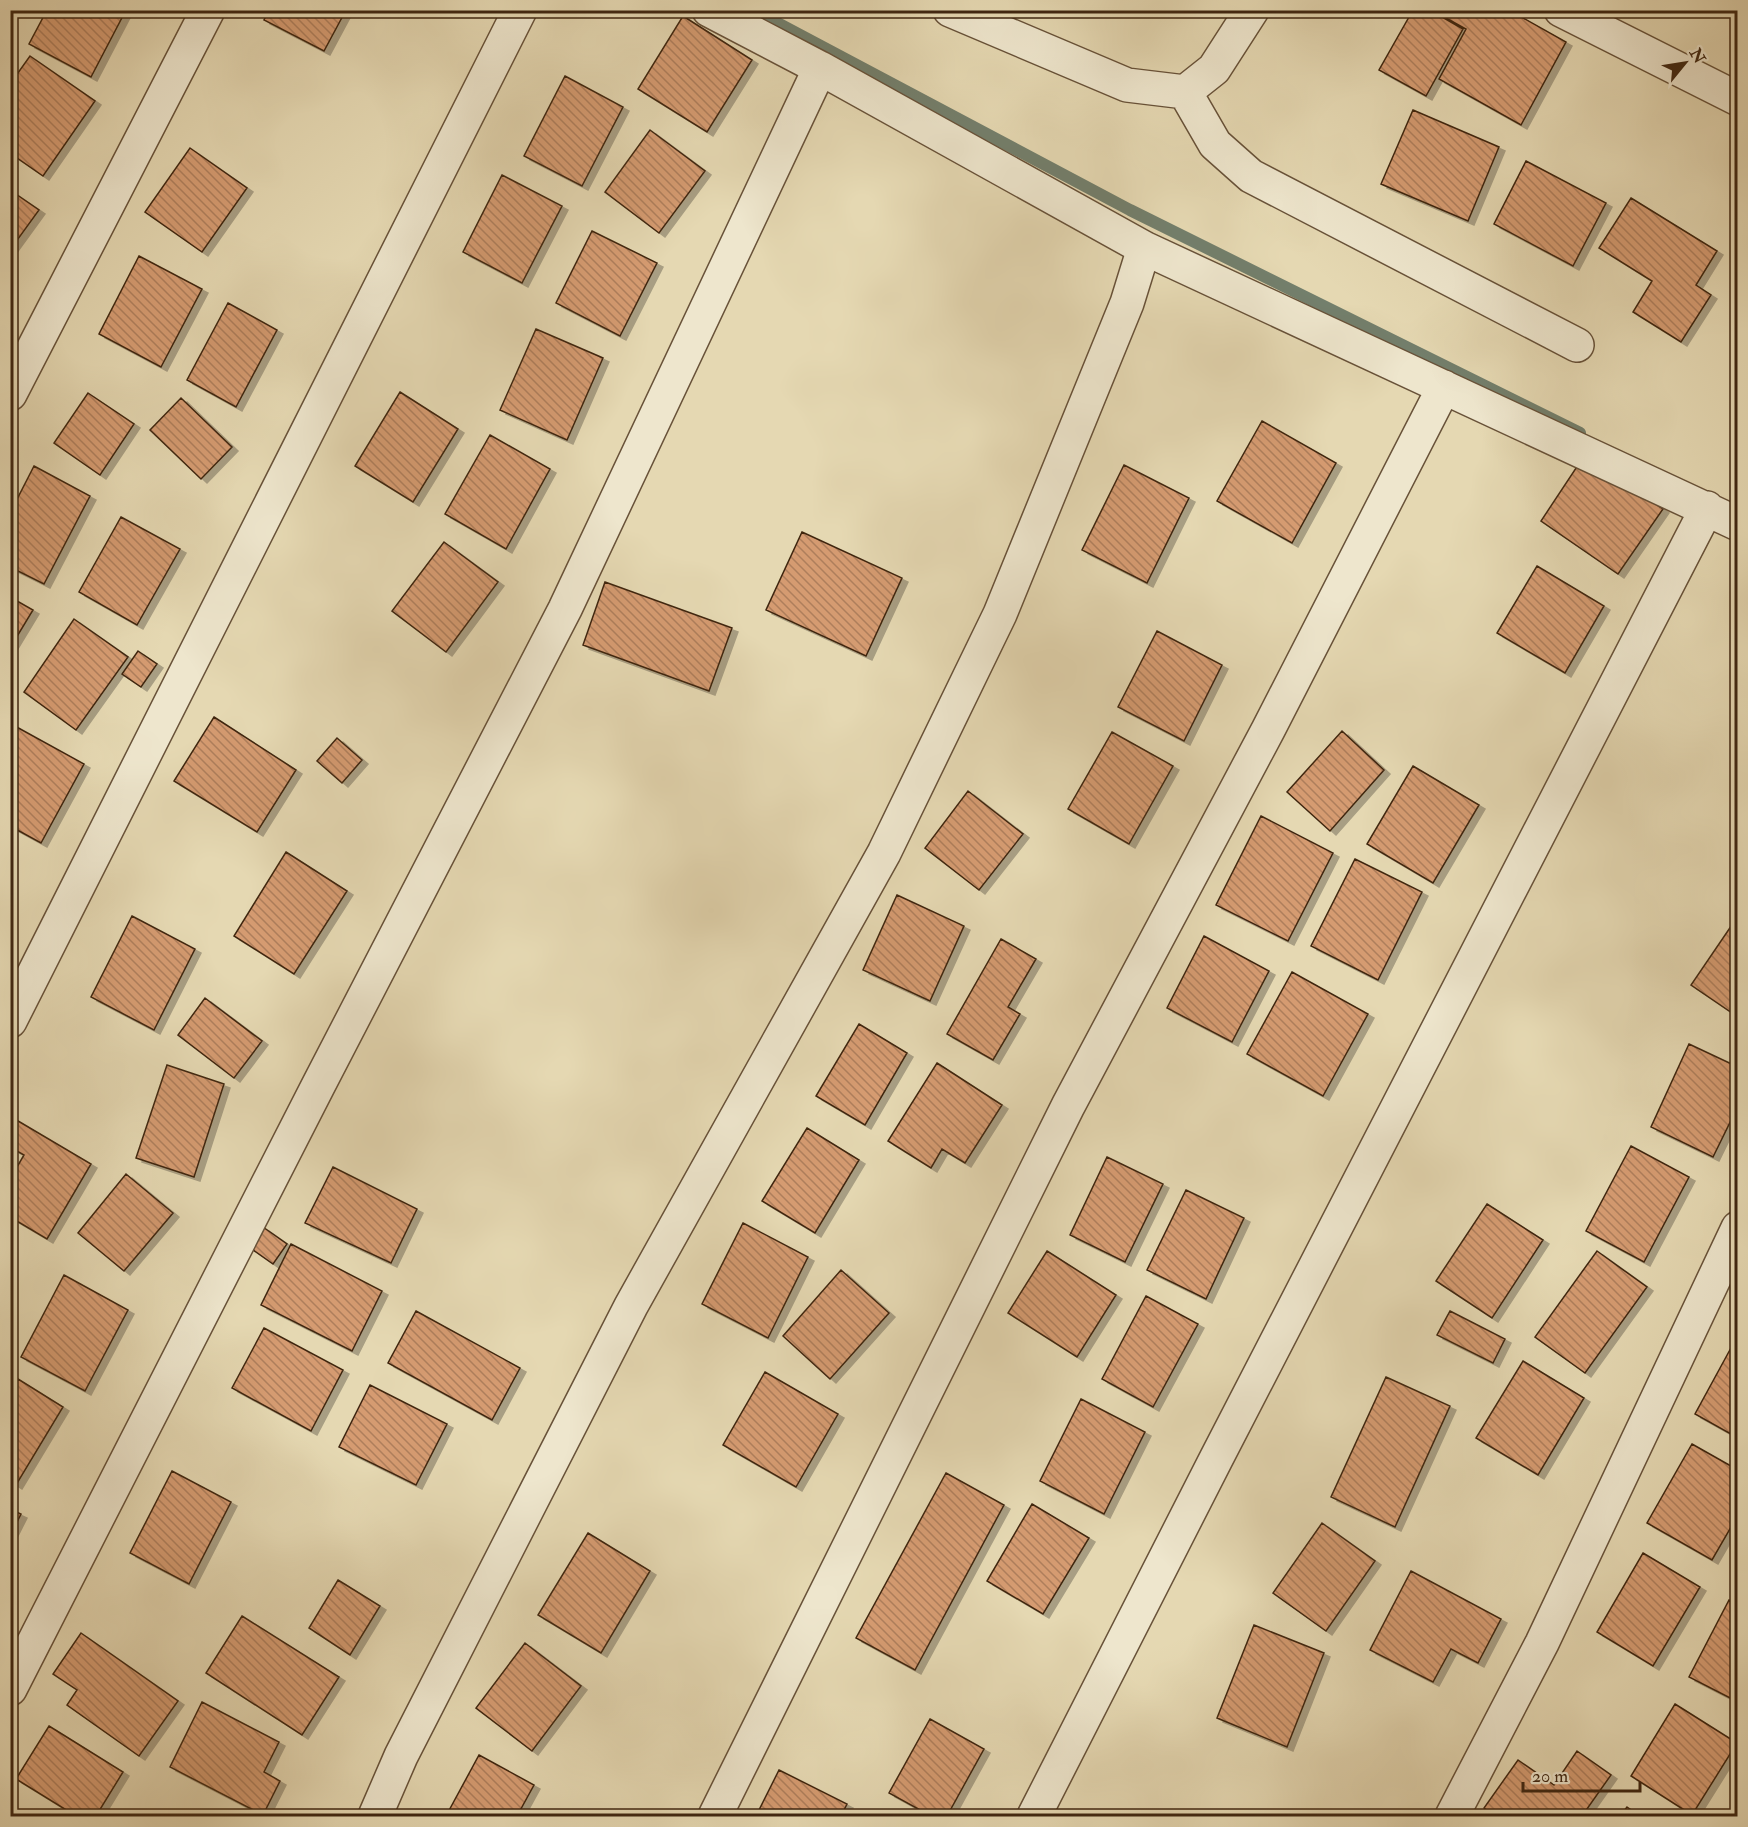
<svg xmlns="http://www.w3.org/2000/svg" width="1748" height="1827" font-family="'IM FELL Double Pica',serif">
	<defs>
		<pattern id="building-back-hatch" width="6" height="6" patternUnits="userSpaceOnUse" patternTransform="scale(1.5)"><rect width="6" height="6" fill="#d59b71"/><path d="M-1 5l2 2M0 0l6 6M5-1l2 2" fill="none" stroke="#ae7e5b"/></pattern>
		<filter id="shadow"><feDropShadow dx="6" dy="4" stdDeviation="0" flood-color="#0004"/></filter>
	</defs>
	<rect width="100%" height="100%" fill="#e5d8b2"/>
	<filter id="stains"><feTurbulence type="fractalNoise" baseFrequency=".00333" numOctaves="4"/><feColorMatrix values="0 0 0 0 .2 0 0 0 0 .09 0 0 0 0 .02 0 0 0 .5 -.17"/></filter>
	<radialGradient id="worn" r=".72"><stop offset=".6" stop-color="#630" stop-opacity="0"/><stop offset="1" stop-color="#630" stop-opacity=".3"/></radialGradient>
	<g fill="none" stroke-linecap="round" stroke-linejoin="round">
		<path stroke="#737f6c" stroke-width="12" d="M753 10 1130 210 1580 433"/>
	</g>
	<path fill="url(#building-back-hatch)" stroke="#3f2611" stroke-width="1.5" filter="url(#shadow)" d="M47 10H126L91 77 29 44Z
		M269 10H346L324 51 264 20Z
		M1413 10H1437L1435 13 1463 29 1426 96 1379 70Z
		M1450 10H1509L1566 42 1521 125 1439 79 1466 29 1446 18Z
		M683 16 752 60 707 132 638 89Z
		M30 56 95 101 43 176 10 153V84Z
		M565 76 623 107 582 186 524 156Z
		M1413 110 1499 147 1468 221 1381 184Z
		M650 130 705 171 659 233 605 192Z
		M190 148 247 188 202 252 145 212Z
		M1526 161 1606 203 1573 266 1494 224Z
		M502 175 562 206 522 283 463 252Z
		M10 190 39 210 10 250Z
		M1631 198 1717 251 1696 285 1711 295 1681 342 1633 312 1652 281 1599 248Z
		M592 231 657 263 620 336 556 303Z
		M139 256 202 289 161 367 99 334Z
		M228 303 277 330 236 407 187 380Z
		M536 329 603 358 567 440 500 410Z
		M400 392 458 429 413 502 355 466Z
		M88 393 134 424 100 475 54 443Z
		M181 398 232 447 201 479 150 430Z
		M1262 421 1336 463 1292 543 1217 501Z
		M490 435 550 469 506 549 445 514Z
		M1584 456 1663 509 1618 574 1541 521Z
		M1124 465 1189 498 1147 583 1082 550Z
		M34 466 90 496 44 584 10 567V513Z
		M121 517 180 549 137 625 79 592Z
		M802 532 902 578 866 656 766 610Z
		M444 542 498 582 446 652 392 611Z
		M1537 566 1604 606 1565 673 1497 633Z
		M605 582 732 628 709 691 583 645Z
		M10 597 33 610 10 648Z
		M74 619 128 657 76 730 24 692Z
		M1157 631 1222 665 1184 741 1118 707Z
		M138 651 157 664 141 687 122 674Z
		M214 717 296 770 257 832 174 781Z
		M13 725 84 764 41 843 10 826V730Z
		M1342 731 1384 770 1330 831 1287 792Z
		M1112 732 1173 766 1129 844 1068 809Z
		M337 738 362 760 342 783 317 761Z
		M1413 766 1479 805 1433 883 1367 844Z
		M968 791 1023 834 979 890 925 848Z
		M1261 816 1333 853 1288 941 1216 905Z
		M286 852 347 891 294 974 234 936Z
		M1355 859 1422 892 1378 980 1311 946Z
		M897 895 964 926 930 1001 863 970Z
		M132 916 195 949 154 1030 91 997Z
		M1738 916V1017L1691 985Z
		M1204 936 1269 971 1232 1042 1167 1008Z
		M1001 939 1036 959 1008 1007 1020 1014 993 1060 947 1034Z
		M1292 972 1368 1014 1323 1096 1247 1054Z
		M205 998 262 1041 234 1078 178 1035Z
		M859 1024 907 1053 865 1125 816 1096Z
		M1689 1044 1738 1067V1106L1713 1157 1651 1127Z
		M937 1063 1002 1105 965 1163 942 1149 931 1168 888 1141Z
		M167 1065 224 1084 194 1177 136 1158Z
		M13 1118 91 1164 47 1239 10 1217V1179L24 1155 10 1147V1122Z
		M807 1128 859 1160 815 1233 762 1201Z
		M1631 1146 1689 1177 1644 1262 1586 1231Z
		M1107 1157 1163 1184 1125 1262 1070 1235Z
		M333 1167 417 1209 391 1263 305 1223Z
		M126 1174 173 1213 124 1271 78 1233Z
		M1186 1190 1244 1218 1206 1299 1147 1270Z
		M1487 1204 1543 1240 1492 1318 1436 1281Z
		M743 1223 808 1257 768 1338 702 1304Z
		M263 1227 287 1244 273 1264 249 1247Z
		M291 1244 382 1291 352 1351 261 1305Z
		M1047 1251 1116 1295 1077 1357 1008 1313Z
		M1597 1251 1647 1287 1585 1373 1535 1337Z
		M841 1270 889 1313 830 1379 783 1336Z
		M64 1275 128 1310 85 1391 21 1357Z
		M1146 1296 1198 1324 1153 1407 1102 1379Z
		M416 1311 520 1368 492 1420 388 1363Z
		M1450 1311 1505 1339 1493 1363 1437 1335Z
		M264 1328 343 1370 311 1431 232 1388Z
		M1738 1335V1438L1695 1414Z
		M1523 1361 1584 1398 1538 1475 1476 1438Z
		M765 1372 838 1414 796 1487 723 1445Z
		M1386 1377 1450 1406 1395 1527 1331 1497Z
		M18 1379 63 1407 16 1485 10 1481V1392Z
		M370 1385 447 1424 416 1485 339 1447Z
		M1081 1399 1145 1432 1104 1514 1040 1481Z
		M1692 1444 1738 1470V1515L1712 1560 1647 1523Z
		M172 1471 231 1502 189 1584 130 1553Z
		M946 1473 1004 1505 915 1670 856 1638Z
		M1032 1504 1089 1538 1043 1614 987 1581Z
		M10 1509 21 1514 10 1536Z
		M1322 1523 1375 1561 1326 1631 1273 1593Z
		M588 1533 650 1571 601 1653 538 1615Z
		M1643 1553 1700 1587 1653 1666 1597 1632Z
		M1411 1571 1501 1619 1478 1663 1451 1649 1433 1682 1370 1650Z
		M338 1580 380 1606 350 1655 309 1628Z
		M1729 1600 1738 1605V1702L1689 1677Z
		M242 1616 339 1677 302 1735 206 1673Z
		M1254 1625 1324 1653 1287 1747 1217 1718Z
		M81 1633 178 1701 139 1756 67 1705 77 1690 53 1674Z
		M525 1643 581 1686 532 1751 476 1708Z
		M202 1702 279 1742 264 1772 280 1781 263 1815 170 1767Z
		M1675 1704 1737 1743 1692 1815 1631 1776Z
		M930 1719 984 1749 947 1816H931L889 1793Z
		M49 1726 123 1772 96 1816H76L16 1779Z
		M1577 1751 1611 1775 1582 1816H1496L1484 1808 1518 1760 1554 1785Z
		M479 1755 534 1785 517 1816H446Z
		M779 1770 847 1804 841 1816H756Z
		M1627 1807 1640 1816H1620Z"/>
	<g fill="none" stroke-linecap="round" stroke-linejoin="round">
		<g stroke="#685239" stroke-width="36">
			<path id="minor" d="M709 10 820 68 1144 248 1738 524
				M950 10 1127 85 1185 92 1214 69 1252 10
				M1561 10 1738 99
				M1185 92 1215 144 1251 176 1577 345
				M10 394 208 10
				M10 1021 520 10
				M10 1689 318 1086 565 609 820 68
				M375 1816 401 1756 631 1306 884 853 1000 614 1127 303 1144 248
				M715 1816 1068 1106 1268 730 1444 387
				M1034 1816 1216 1459 1707 508
				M1452 1816 1542 1643 1738 1228"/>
		</g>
		<use href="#minor" stroke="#eee6cd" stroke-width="33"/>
	</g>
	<rect width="1748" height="1827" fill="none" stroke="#e5d8b2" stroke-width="36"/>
	<rect x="12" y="12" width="1724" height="1803" fill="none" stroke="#3f2611" stroke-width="3"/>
	<rect x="18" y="18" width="1712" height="1791" fill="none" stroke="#3f2611" stroke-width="1.5"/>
	<g transform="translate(1685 63) rotate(60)" stroke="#eee6cd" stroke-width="4.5" paint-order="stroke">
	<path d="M0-4.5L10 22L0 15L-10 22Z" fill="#3f2611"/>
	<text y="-9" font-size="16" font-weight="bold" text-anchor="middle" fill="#3f2611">N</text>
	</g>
	<path d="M1523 1782v9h117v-9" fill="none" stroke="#3f2611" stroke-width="3"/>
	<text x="1532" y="1782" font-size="18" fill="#3f2611" stroke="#eee6cd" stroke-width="4.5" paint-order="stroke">20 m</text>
	<rect width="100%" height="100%" filter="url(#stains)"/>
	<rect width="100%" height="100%" fill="url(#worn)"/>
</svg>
